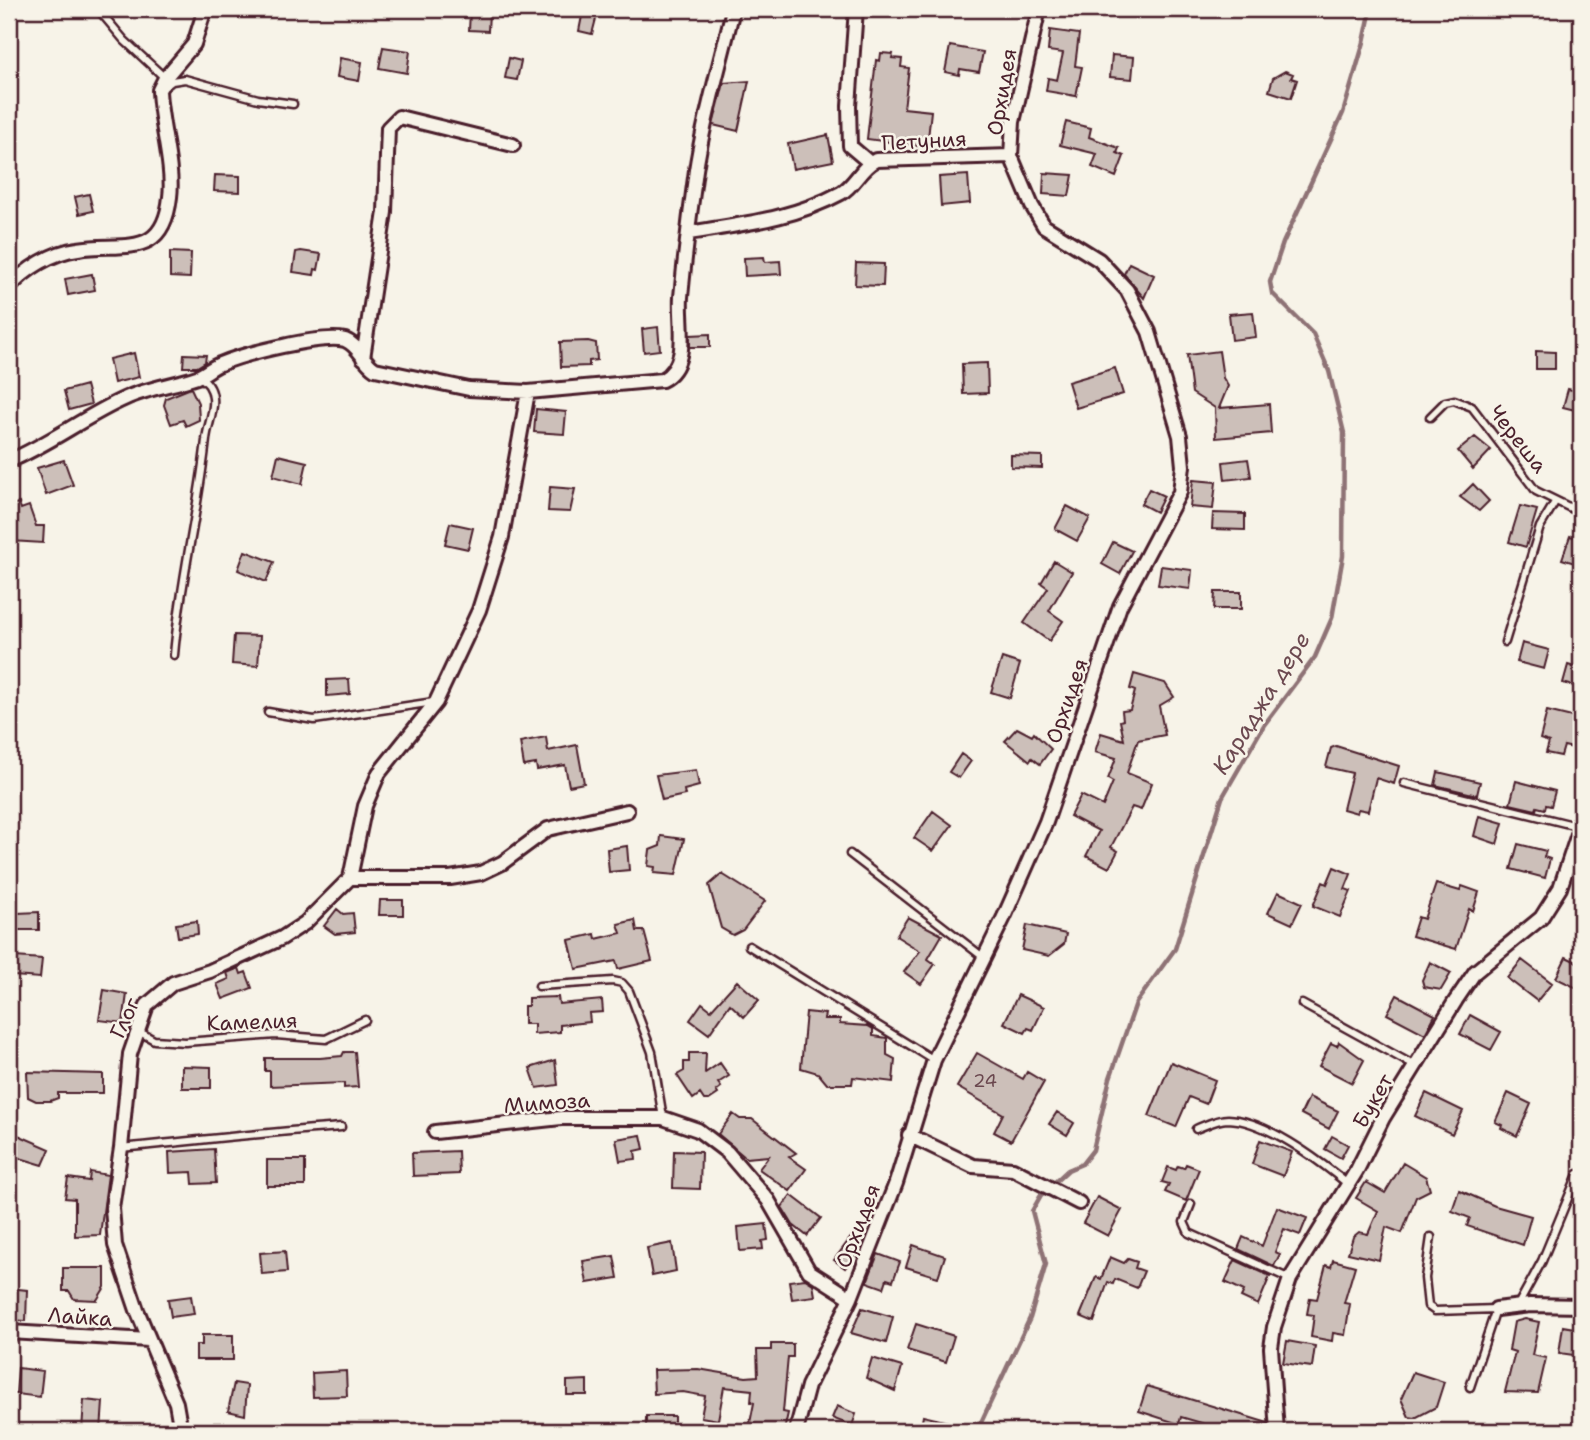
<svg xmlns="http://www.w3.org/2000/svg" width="1590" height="1440" font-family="'Shantell Sans',sans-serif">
	<rect width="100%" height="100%" fill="#f7f3e8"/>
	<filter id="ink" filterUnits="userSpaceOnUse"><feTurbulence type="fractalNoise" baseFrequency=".0143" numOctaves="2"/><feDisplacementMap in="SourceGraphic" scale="14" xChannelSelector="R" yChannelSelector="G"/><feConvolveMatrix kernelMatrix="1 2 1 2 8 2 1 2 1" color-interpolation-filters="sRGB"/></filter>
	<g filter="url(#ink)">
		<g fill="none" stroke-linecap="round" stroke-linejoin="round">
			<path stroke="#8e7275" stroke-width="4.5" d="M977 1431 1030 1318 1046 1264 1032 1211 1041 1195 1068 1170 1082 1164 1093 1150 1110 1078 1136 1003 1175 949 1222 798 1264 725 1315 657 1332 618 1343 556 1344 433 1329 371 1313 334 1272 293 1270 282 1283 243 1343 113 1364 42 1371 9"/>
		</g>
		<path fill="#ccbfb9" stroke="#4a1f2b" stroke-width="2" d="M583 11 597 15 592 34 579 31Z
			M470 12 489 13 488 31 469 30Z
			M1050 30 1079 34 1075 66 1082 67 1076 96 1046 91 1048 78 1057 80 1063 53 1048 51Z
			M950 46 983 52 979 72 960 69 959 75 945 72Z
			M383 47 410 51 407 73 379 68Z
			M881 53 893 54 892 58 902 59 901 67 909 68 904 108 931 111 927 147 867 139 876 60 880 61Z
			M1112 55 1134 57 1132 79 1110 77Z
			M340 58 362 62 359 81 337 77Z
			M509 58 521 61 517 80 505 78Z
			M1285 71 1293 74 1291 78 1297 80 1291 98 1269 91 1273 78Z
			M749 81 738 131 713 125 724 83Z
			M1066 122 1091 128 1089 137 1119 148 1117 153 1124 156 1116 177 1092 167 1097 154 1060 145Z
			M828 135 833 161 793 169 788 144Z
			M1044 173 1073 175 1069 196 1043 194Z
			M215 175 240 176V192L214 191Z
			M968 175 970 203 941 206 939 177Z
			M89 194 93 211 79 214 75 197Z
			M301 251 321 254 318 270 315 269 314 275 293 272 296 252Z
			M170 252 191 253 190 278 170 277Z
			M764 257 765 262 780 261 781 274 745 276 744 258Z
			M856 263 884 264 883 286 855 285Z
			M1129 263 1154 275 1144 298 1124 274Z
			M92 274 95 290 68 295 65 279Z
			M1253 312 1256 337 1232 340 1229 314Z
			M658 327 660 350 644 352 642 329Z
			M710 334V347H690V335Z
			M588 341 596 343 597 360 589 361V366L561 367 560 342Z
			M1219 351 1223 378 1228 386 1219 408 1269 404 1271 433 1216 438 1215 408 1192 393 1187 355Z
			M1536 351 1555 352V369H1536Z
			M134 353 139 377 114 383 109 359Z
			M184 354 206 355 205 362 197 367H183Z
			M987 363 988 393 963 394 962 364Z
			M1115 368 1123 394 1076 408 1068 382Z
			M86 385 91 404 69 410 64 391Z
			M191 388 198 403 199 420 186 426 183 420 171 424 164 405 166 398Z
			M1568 389 1581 392 1579 411 1563 407Z
			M536 409 566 412 564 434 534 432Z
			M1475 437 1491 450 1473 469 1458 451Z
			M278 455 307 462 302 484 273 476Z
			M1011 455 1042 456V468L1011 467Z
			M1248 459 1251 477 1225 480 1223 462Z
			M64 460 73 485 46 495 37 468Z
			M1193 480 1216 482 1213 509 1190 507Z
			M1473 484 1489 501 1479 511 1460 497Z
			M550 487 575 489 570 512 548 511Z
			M1149 489 1164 496 1156 512 1141 504Z
			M19 503 21 509 29 506 36 526H44L43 543 11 541 9 505Z
			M1067 506 1090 518 1077 541 1055 529Z
			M1520 506 1537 510 1526 547 1509 542Z
			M1213 513 1245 514V530L1212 529Z
			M450 523 473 528 468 549 445 544Z
			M1570 536 1581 539V565L1562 559Z
			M1113 542 1132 551 1120 574 1102 564Z
			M245 551 274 562 266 582 238 570Z
			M1054 561 1072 572 1049 611 1063 621 1049 641 1024 623 1048 588 1041 583Z
			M1161 566 1192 570 1190 589 1158 585Z
			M1215 592H1241V609H1214Z
			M234 635 260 636 258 666 232 664Z
			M1522 643 1549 650 1544 669 1517 662Z
			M1002 658 1020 664 1010 698 991 692Z
			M1568 665 1581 669V688L1563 683Z
			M1134 674 1165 683 1174 697 1159 706 1165 735 1138 740 1127 773 1152 783 1141 810 1132 807 1111 847 1118 851 1109 868 1086 856 1099 831 1070 816 1081 795 1103 806 1113 782 1108 779 1116 758 1095 752 1101 733 1124 740 1120 721 1123 720 1122 711 1130 710 1135 691 1130 689Z
			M349 679 350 694 327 696V680Z
			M1547 711 1580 719 1573 748 1564 746 1561 756 1546 753 1549 742 1540 739Z
			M1017 728 1032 736 1034 733 1051 749 1040 764 1032 758 1030 761 1005 741Z
			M546 737 548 751 577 745 584 783 569 786 565 765 537 770 536 764 524 766 520 742Z
			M1336 746 1399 766 1394 784 1376 778 1368 811 1358 809 1357 813 1343 809 1352 773 1326 767 1331 748Z
			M961 754 971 761 959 778 949 772Z
			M696 770 699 786 684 790 685 795 662 800 656 775Z
			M1438 772 1480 782 1477 795 1435 785Z
			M1516 781 1555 791 1551 806 1546 805 1545 809 1537 807 1536 810 1510 804Z
			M933 811 952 825 933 851 914 838Z
			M1479 816 1503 823 1497 844 1474 836Z
			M661 836 684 839 676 875 654 873 655 867 648 866 650 850 660 846Z
			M1518 844 1546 851 1544 857 1550 859 1545 878 1511 869Z
			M627 846 629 870 609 872 607 849Z
			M1334 867 1351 874 1345 889 1351 891 1340 917 1313 906 1323 882 1327 884Z
			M722 874 765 901 743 930 733 935 721 928 709 885Z
			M1436 884 1460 891 1462 886 1479 892 1473 911 1469 909 1456 949 1412 936 1418 917 1424 919Z
			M1278 892 1302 903 1292 924 1268 913Z
			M380 900H403V915H379Z
			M337 909 343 914 353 913 355 932 335 934 324 926Z
			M39 912V930H17V913Z
			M908 917 942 935 928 959 935 964 921 984 904 972 920 951 896 936Z
			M635 920 637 931H644L652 961 618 969 616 961 576 969 569 940 595 934 596 939 621 933 618 924Z
			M197 921 198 934 178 937 176 924Z
			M1027 925 1066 934 1064 944 1049 956 1022 950Z
			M15 957 42 959 40 978 14 976Z
			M1566 957 1581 964V990L1556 978Z
			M1522 960 1552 983 1537 1001 1507 978Z
			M1430 962 1451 973 1441 990 1424 987 1422 980Z
			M239 968 241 974 246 972 252 988 223 999 217 984 229 979 227 973Z
			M737 981 759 1000 744 1017 730 1004 709 1034 690 1020 702 1003 711 1010Z
			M104 990 127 994 123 1023 99 1020Z
			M1018 995 1044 1007 1033 1030 1028 1028 1025 1033 1004 1023Z
			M1397 995 1435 1015 1425 1034 1387 1014Z
			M558 997 559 1004 602 1000 603 1012 589 1013 590 1022 560 1025V1032L534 1034V1024H524V1006H528V998Z
			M806 1012 825 1014 824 1019H840V1024L868 1026 873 1029V1036L887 1038V1055L895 1059 893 1082 853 1077 852 1084H827L818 1073 801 1068Z
			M1470 1015 1501 1032 1491 1050 1460 1034Z
			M1339 1042 1364 1060 1352 1083 1319 1066 1331 1043 1337 1046Z
			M344 1052H355L358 1087 344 1088V1083L270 1086V1071H265V1058H320L342 1056Z
			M689 1053H706L705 1073 720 1063 729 1076 718 1083 721 1087 716 1091 718 1094 709 1100H704L700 1094 693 1099 677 1075 684 1071V1062H689Z
			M977 1053 1023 1079 1027 1072 1044 1082 1011 1141 994 1132 1003 1114 957 1087Z
			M555 1060 558 1085 537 1088 530 1068Z
			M1171 1062 1215 1080 1206 1104 1189 1097 1176 1127 1149 1116Z
			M182 1066 211 1067V1088H182Z
			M27 1072 103 1074V1093H58V1098L50 1101H36L28 1097Z
			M1426 1093 1463 1111 1452 1134 1415 1116Z
			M1508 1093 1531 1104 1517 1136 1501 1128 1502 1125 1495 1122Z
			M1309 1097 1338 1111 1329 1129 1301 1114Z
			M1057 1112 1074 1123 1067 1135 1049 1124Z
			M733 1114 740 1119H752L796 1153 789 1157 806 1169 790 1191 759 1169 769 1156 746 1158 718 1134Z
			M18 1135 50 1149 43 1165 10 1155Z
			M641 1135 644 1149 635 1151 636 1159 620 1161 616 1139Z
			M1332 1136 1348 1145 1341 1158 1325 1149Z
			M1260 1140 1292 1152 1283 1176 1252 1164Z
			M214 1149 216 1183 193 1184 192 1172 170 1173 169 1152Z
			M458 1151 459 1174 413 1176 412 1153Z
			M674 1151 701 1152 700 1189 673 1188Z
			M267 1160H305V1186H267Z
			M1403 1163 1426 1177 1430 1190 1416 1197 1402 1233 1386 1227 1379 1260 1348 1253 1353 1237 1359 1232 1368 1234 1378 1211 1356 1198 1366 1182 1385 1193Z
			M1186 1164 1199 1169 1186 1201 1165 1192 1169 1184 1162 1182 1168 1167 1176 1170 1178 1166 1184 1168Z
			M90 1172 108 1175 100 1235 75 1236V1199L65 1198 68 1178 89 1181Z
			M1459 1190 1495 1206 1531 1216 1523 1245 1467 1226 1470 1218 1452 1211Z
			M791 1195 821 1218 807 1236 793 1225 782 1207Z
			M1097 1197 1122 1210 1108 1236 1083 1223Z
			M1277 1207 1307 1218 1300 1235 1284 1229 1275 1252 1280 1254 1274 1266 1238 1249 1243 1237 1262 1246Z
			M766 1224 768 1240 762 1241 763 1249 740 1251 738 1227Z
			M852 1236 863 1244 845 1268 834 1260Z
			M672 1243 676 1271 652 1276 647 1248Z
			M913 1245 945 1256 938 1277 906 1267Z
			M285 1251 287 1272 262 1274 260 1253Z
			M878 1254 900 1262 893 1281 887 1279 884 1288 867 1282Z
			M614 1256 618 1278 587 1283 583 1261Z
			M1110 1257 1124 1263 1128 1259 1137 1262 1135 1268 1144 1271 1137 1288 1115 1279 1113 1284 1108 1282 1094 1322 1080 1316 1096 1277 1101 1279Z
			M1235 1260 1270 1276 1258 1305 1241 1297 1244 1291 1225 1282Z
			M1333 1260 1355 1266 1344 1303 1350 1304 1345 1335 1333 1333 1332 1341 1311 1337 1314 1315 1307 1314 1310 1298 1317 1299 1326 1265 1331 1267Z
			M63 1268H105V1287L97 1300 74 1299 69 1291H63Z
			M805 1279 813 1284 815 1296 792 1299 789 1281Z
			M9 1288 27 1290 26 1321 9 1320Z
			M191 1296 194 1314 171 1317 168 1299Z
			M862 1308 893 1317 886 1343 851 1333Z
			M1525 1319 1539 1322 1532 1355 1546 1358 1538 1393 1505 1392 1515 1352 1509 1350 1514 1322Z
			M916 1324 954 1336 946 1362 907 1350Z
			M1563 1326 1581 1329V1356L1559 1353Z
			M202 1335H233V1360H196V1345H202Z
			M1287 1341 1315 1346 1312 1367 1283 1363Z
			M771 1344H793V1357H788L783 1412 788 1413 784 1431H755L757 1425 750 1423 754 1403 751 1402 752 1390 724 1387 718 1420 701 1417 705 1396 683 1392 654 1394 653 1370 698 1369 746 1377 758 1376 757 1350H771Z
			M872 1358 902 1367 895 1391 866 1378Z
			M18 1368 43 1371 40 1397 16 1394Z
			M346 1371 347 1396 313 1397 312 1373Z
			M1413 1372 1444 1382 1436 1407 1415 1418 1409 1417 1401 1399Z
			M587 1380V1395H567V1381Z
			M234 1383 247 1385 245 1415 228 1411Z
			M1147 1386 1268 1423V1431H1229L1181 1417 1179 1424 1139 1411Z
			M84 1400 103 1402 101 1431H82Z
			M837 1406 856 1414 852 1426 832 1418Z
			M646 1416H674V1431H646Z
			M923 1416 966 1426V1431H920Z"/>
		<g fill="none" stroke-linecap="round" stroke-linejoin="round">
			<g stroke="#4a1f2b" stroke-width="11">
				<path id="lane" d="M98 9 124 40 165 78
					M164 87 172 81 185 79 258 99 293 104
					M1430 417 1445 402 1454 400 1472 407 1536 491 1581 513
					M1505 642 1540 527 1555 502
					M174 655C180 583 198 513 206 440 207 426 215 411 213 398 212 387 207 382 199 376
					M268 712 314 720 434 702
					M1404 783 1581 827
					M850 854 983 957
					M749 946 934 1060
					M539 986 613 981 622 983 629 991 652 1052 663 1118
					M1302 1004 1415 1066
					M138 1031 154 1040 185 1042 276 1035 326 1039 365 1020
					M1196 1129C1206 1125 1217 1119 1228 1119 1266 1120 1321 1162 1349 1185
					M121 1148C195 1141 267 1132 341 1127
					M1191 1204 1184 1222 1189 1233 1290 1279
					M1431 1237 1425 1278 1428 1306 1435 1311 1496 1309 1470 1387
					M1518 1305 1542 1261 1578 1174
					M180 1423 205 1431"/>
			</g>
			<g stroke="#4a1f2b" stroke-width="18">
				<path id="street" d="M856 9 849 106 850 146 870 163
					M689 233C742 224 793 219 841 193 855 185 861 167 876 160L1011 156
					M9 288C25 269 53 252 78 249 124 242 163 260 170 197 174 167 160 123 159 90L165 78 194 44 205 9
					M363 358 385 212 388 128 399 117 513 145
					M9 461C50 444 85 416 126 398 148 388 174 385 197 377 205 374 212 367 220 364 243 354 323 334 345 340 359 345 363 362 375 369L469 389 528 392 662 380C691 365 679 324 681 297 685 255 690 212 696 170 704 116 721 62 733 9
					M350 878H450L481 873 502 863 548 829 627 811
					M435 1132 561 1118H663L698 1130 727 1152 768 1200 809 1271 851 1298
					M909 1135 973 1166 1013 1169 1079 1203
					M1496 1309 1530 1305 1581 1306
					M9 1332 149 1340
					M181 1431 176 1403 137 1310 115 1245 112 1208 121 1148 130 1054 147 1005 173 983 210 971 282 938 305 923 350 878 365 806 379 773 436 702 479 610 502 537 528 392
					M796 1431 808 1386 851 1298 896 1183 934 1060 1004 917 1046 822 1120 606 1180 492 1183 466 1180 436 1149 332 1127 290 1099 260 1044 226 1032 206 1011 156 1013 122 1039 9
					M1277 1431 1271 1348 1274 1327 1290 1279 1357 1170 1383 1118 1456 1000 1475 972 1541 918 1560 888 1581 825"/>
			</g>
			<use href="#lane" stroke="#f7f3e8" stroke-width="6"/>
			<use href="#street" stroke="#f7f3e8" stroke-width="12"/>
		</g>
	</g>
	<g text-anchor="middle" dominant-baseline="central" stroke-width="5" stroke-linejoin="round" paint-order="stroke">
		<g font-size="18" fill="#6a474e">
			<text x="985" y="1081">24</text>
		</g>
		<g font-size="21" fill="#4a1f2b" stroke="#f7f3e8">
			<text transform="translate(1002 92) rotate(-80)">Орхидея</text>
			<text transform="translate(924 141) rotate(-3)">Петуния</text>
			<text transform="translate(1518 439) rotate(52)">Череша</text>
			<text transform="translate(1067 701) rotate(-71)">Орхидея</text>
			<text transform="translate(125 1018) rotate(-65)">Глог</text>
			<text transform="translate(252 1022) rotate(-2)">Камелия</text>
			<text transform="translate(1373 1101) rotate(-60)">Букет</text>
			<text transform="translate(547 1103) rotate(-4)">Мимоза</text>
			<text transform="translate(858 1226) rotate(-69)">Орхидея</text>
			<text transform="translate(80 1317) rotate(4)">Лайка</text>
		</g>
		<g font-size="23" font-style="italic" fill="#6c4950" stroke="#f7f3e8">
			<text transform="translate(1261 703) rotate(-58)">Караджа дере</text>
		</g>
	</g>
	<rect width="1590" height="1440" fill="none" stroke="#f7f3e8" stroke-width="35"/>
	<rect x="18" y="18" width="1555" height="1405" fill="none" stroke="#4a1f2b" stroke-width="2.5" filter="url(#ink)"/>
</svg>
